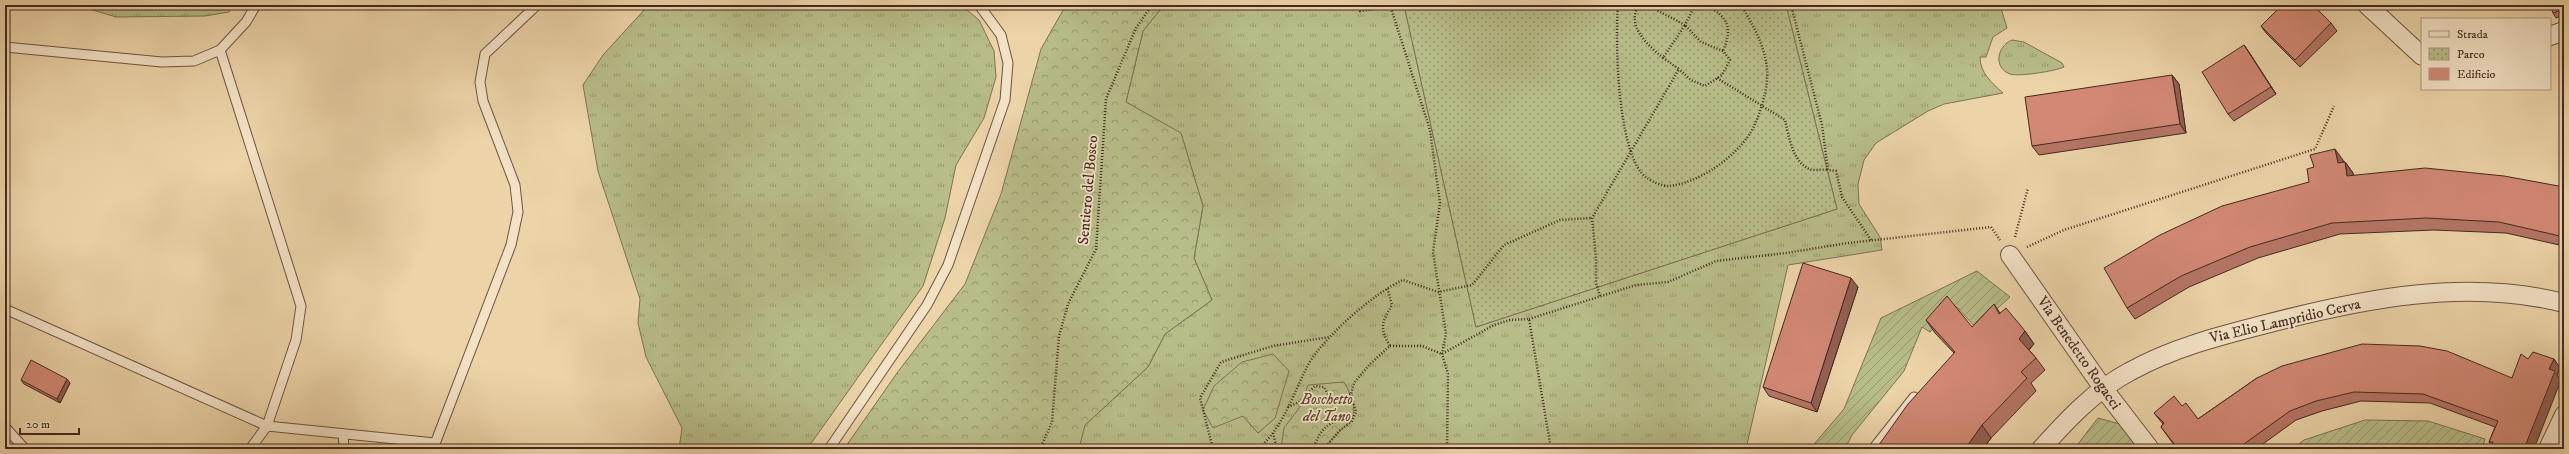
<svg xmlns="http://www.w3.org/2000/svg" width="2569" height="454" font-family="'IM FELL DW Pica',serif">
	<defs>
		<pattern id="grass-tufts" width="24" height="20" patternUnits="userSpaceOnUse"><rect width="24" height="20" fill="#b7bc89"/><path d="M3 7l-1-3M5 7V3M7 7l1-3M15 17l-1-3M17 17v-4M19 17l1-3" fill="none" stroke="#96996f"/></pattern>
		<pattern id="forest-crowns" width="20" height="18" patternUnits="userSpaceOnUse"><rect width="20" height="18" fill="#b7bc89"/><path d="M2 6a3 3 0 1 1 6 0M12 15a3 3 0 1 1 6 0" fill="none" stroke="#96996f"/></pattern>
		<pattern id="park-dots" width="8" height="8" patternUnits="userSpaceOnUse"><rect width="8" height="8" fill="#b7bc89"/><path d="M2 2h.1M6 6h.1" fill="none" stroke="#96996f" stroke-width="1.8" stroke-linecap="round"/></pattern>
		<pattern id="garden-furrows" width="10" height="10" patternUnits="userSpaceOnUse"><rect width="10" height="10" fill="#b7bc89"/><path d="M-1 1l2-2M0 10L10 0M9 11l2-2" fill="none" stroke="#96996f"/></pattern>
	</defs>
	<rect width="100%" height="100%" fill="#ecd3a8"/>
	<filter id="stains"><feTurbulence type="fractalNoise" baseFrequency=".005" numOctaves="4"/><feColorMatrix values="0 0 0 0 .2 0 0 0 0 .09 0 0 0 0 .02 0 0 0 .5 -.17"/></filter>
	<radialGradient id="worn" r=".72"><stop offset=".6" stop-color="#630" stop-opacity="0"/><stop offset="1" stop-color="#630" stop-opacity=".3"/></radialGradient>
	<path fill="url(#grass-tufts)" stroke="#7e7254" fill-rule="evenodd" d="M76 5H234L229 12 205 16 116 17Z
		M643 5H961L979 20 994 51 996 77 984 118 956 165 945 218 923 286 807 449H679L682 428 646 357 638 323 640 299 598 171 583 85 603 55 645 9Z
		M1164 5H1404L1476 327 1837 209 1786 5H2000L2007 28 1993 37 1986 57H1980C1980 73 1992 83 2003 93L1944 104 1928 111 1876 143 1864 160 1858 184 1859 204 1880 237 1882 250 1788 265 1746 449H1079L1084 426 1148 367 1165 334 1212 300 1194 258 1203 206 1181 134 1126 102 1143 31ZM1243 416 1275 418 1258 433Z
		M2012 40 2024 42 2062 63 2064 67C2055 71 2019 77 2010 74 1993 68 1997 46 2012 40Z"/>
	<path fill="url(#forest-crowns)" stroke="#7e7254" d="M1066 5H1164L1143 31 1126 102 1181 133 1203 206 1194 258 1212 300 1165 334 1148 367 1085 425 1079 449H844L897 373 965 284 1001 194 1041 49Z
		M1273 354 1289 371 1275 418 1258 433 1243 416 1213 428 1203 410 1214 386 1242 362Z
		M1344 382C1367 424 1346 418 1324 449H1281L1284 428 1300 407 1308 385Z"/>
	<path fill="url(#park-dots)" stroke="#7e7254" d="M1404 5H1786L1837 209 1476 327Z"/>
	<path fill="url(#garden-furrows)" stroke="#7e7254" d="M1977 271 2010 297 1976 328 1957 307 1930 332 1922 327 1904 371 1852 435 1845 449H1810L1844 409 1881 318Z
		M2098 418 2120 424 2139 449H2074Z
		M2365 420 2428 421 2485 439 2482 449H2292L2304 440Z"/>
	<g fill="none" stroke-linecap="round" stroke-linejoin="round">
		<g stroke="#6e5441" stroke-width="11">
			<path id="lane" d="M5 47 162 62 194 61 220 50 246 22 256 5
				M220 50 301 306 296 340 267 426 250 449
				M5 309 267 426 435 443
				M5 427 25 449
				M343 434 344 449
				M433 449 511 245 518 212 515 185 483 101 480 82 485 54 537 5
				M829 449 927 305 948 265 1005 100 1008 63 1001 35 979 5
				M1873 449 1914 397"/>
		</g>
		<g stroke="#6e5441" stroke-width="20">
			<path id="street" d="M2367 5 2422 56
				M2550 36 2564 31
				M2010 255 2103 388 2150 449
				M2041 449C2067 420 2095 390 2129 372 2172 348 2219 336 2266 324 2362 299 2465 278 2564 303
				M2548 449 2564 415"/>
		</g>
		<path stroke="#44291f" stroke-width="2.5" stroke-dasharray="1 2" stroke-linecap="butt" d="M1358 5 1360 11 1390 7
			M1390 5 1430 130 1440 203 1433 252 1446 334 1442 354 1448 374 1447 449
			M1618 5C1615 39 1617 158 1647 178 1651 181 1664 187 1669 186 1698 183 1733 159 1749 135 1759 120 1769 88 1767 69 1765 46 1753 25 1741 5
			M1639 5C1625 26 1649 46 1663 58L1685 25 1701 42 1723 51 1730 60 1722 75 1705 86 1691 80 1679 69
			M1647 5 1685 25 1695 5
			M1707 5C1728 18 1733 27 1723 51
			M1791 5 1822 125 1828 170 1836 171 1842 197 1871 240
			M1717 78 1785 120C1789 136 1792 161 1809 169 1814 171 1823 169 1828 170
			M2015 237 2028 188
			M2027 247 2064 230 2315 149 2334 106
			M1600 296 1596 283V258L1592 218 1679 69 1663 58
			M1529 319 1636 285 1668 282 1716 261 1786 253 1848 243 1991 227 2000 240
			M1390 346H1422L1442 354 1494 325 1510 320 1529 319 1551 449
			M1288 407 1299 402 1315 386 1324 387 1329 396 1339 398 1351 394
			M1273 433 1277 449
			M1040 449 1052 422 1059 336 1068 304 1096 249 1106 99 1136 28 1152 5
			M1213 449 1200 398 1221 362 1273 346 1329 337
			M1258 449C1283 428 1293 394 1308 365 1323 338 1375 292 1403 280L1438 292 1472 285 1504 245 1560 220 1592 218
			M1313 449C1320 430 1329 418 1351 421
			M1324 449 1339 431 1352 421 1356 412 1351 394 1354 383 1370 364 1390 346C1379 328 1382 322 1392 305L1387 287"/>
		<use href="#lane" stroke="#f3e2c6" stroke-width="9"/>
		<use href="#street" stroke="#f3e2c6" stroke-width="18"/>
	</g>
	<path fill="#b57565" stroke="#44291f" d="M2564 5V15L2556 18 2553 13Z
		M2331 23 2337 31 2300 67 2266 33 2261 26Z
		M2244 45 2276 94 2234 121 2228 114Z
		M2172 75 2179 84 2186 133 2039 155 2032 146Z
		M2343 160V162H2345L2353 173V176L2564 187V246L2506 233 2434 230 2340 234 2258 258 2189 287 2135 319 2127 308 2309 182Z
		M1858 287 1817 412 1769 396 1763 387Z
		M1994 304 2000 313 2025 331 2034 344 2029 350 2036 358 2045 370 2031 383 2036 391 1991 438 1983 449 1954 353 1935 333 1926 320 1972 327Z
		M2528 359H2554L2560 368 2557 375 2561 380 2492 446 2489 442 2495 427 2430 403 2361 401 2322 411 2296 420 2256 449H2177L2161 427 2163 424 2154 413 2182 406 2198 419 2257 378H2512Z
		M21 380 70 383 60 403 24 384Z"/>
	<path fill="#935f52" stroke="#44291f" d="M2244 45 2249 52 2276 94 2271 87Z
		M2172 75 2179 84 2186 133 2180 124Z
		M2335 149 2343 160 2346 174 2338 163Z
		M2345 162 2353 173 2355 188 2347 176Z
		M1851 278 1858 287 1817 412 1811 403Z
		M2025 331 2034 344 2027 351 2019 339Z
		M2554 359 2560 368 2557 375 2561 380 2534 449H2524L2549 369Z
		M67 379 70 383 60 403 57 399Z
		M1982 425 1991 438 1983 449H1965Z"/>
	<path fill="#d28875" stroke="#44291f" d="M2282 5H2313L2331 23 2295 60 2261 26Z
		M2550 5H2564V9L2553 13Z
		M2244 45 2271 87 2228 114 2202 72Z
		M2172 75 2180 124 2032 146 2025 97Z
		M2335 149 2338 163 2345 162 2347 176 2425 168 2504 176 2564 187V237L2499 222 2426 218 2332 223 2250 247 2181 276 2127 308 2104 268 2160 235 2222 206 2309 182 2307 169 2314 167 2310 155Z
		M1803 263 1851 278 1811 403 1763 387Z
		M1947 296 1972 327 1994 304 1999 314 2006 308 2025 331 2019 339 2036 358 2021 372 2027 378 1982 425 1965 449H1876L1908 404 1955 352 1926 320Z
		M2362 344 2420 346 2447 351 2512 378 2521 354 2528 359 2533 352 2554 359 2549 369 2555 371 2524 449H2491L2493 442H2489L2498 421 2423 394 2354 392 2316 401 2290 411 2237 449H2178L2161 427 2164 423 2154 413 2174 396 2182 406 2186 403 2198 419 2257 378 2282 366Z
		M31 360 67 379 57 399 21 380Z"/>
	<g text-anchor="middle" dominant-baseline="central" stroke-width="3.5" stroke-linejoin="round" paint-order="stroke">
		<g font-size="15" fill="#44291f" stroke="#f3e2c6">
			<text transform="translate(1088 190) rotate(-85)">Sentiero del Bosco</text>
			<text transform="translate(2285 321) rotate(-13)">Via Elio Lampridio Cerva</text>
			<text transform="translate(2079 353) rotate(55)">Via Benedetto Rogacci</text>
		</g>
		<g font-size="15" font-style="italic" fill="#5b4634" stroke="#f3e2c6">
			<text x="1327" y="399">Boschetto<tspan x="1327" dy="17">del Tano</tspan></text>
		</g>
	</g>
	<rect width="2569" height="454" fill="none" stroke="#ecd3a8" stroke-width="20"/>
	<rect x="6" y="6" width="2557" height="442" fill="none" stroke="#44291f" stroke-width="2"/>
	<rect x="10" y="10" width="2549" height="434" fill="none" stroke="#44291f"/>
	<rect x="2421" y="18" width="130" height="72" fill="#f3e2c6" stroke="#ad9883"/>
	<rect x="2429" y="31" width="20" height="6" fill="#f3e2c6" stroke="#ad9883"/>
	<text x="2457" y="38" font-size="12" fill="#44291f">Strada</text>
	<rect x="2429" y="48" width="20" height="12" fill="url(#park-dots)" stroke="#ad9883"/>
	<text x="2457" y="58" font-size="12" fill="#44291f">Parco</text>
	<rect x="2429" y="68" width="20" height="12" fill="#d28875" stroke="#ad9883"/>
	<text x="2457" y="78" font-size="12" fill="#44291f">Edificio</text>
	<path d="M20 428v6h59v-6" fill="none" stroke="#44291f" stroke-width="2"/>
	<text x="26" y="428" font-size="12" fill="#44291f" stroke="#f3e2c6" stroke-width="3" paint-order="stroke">20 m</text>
	<rect width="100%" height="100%" filter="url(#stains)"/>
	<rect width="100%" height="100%" fill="url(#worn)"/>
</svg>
